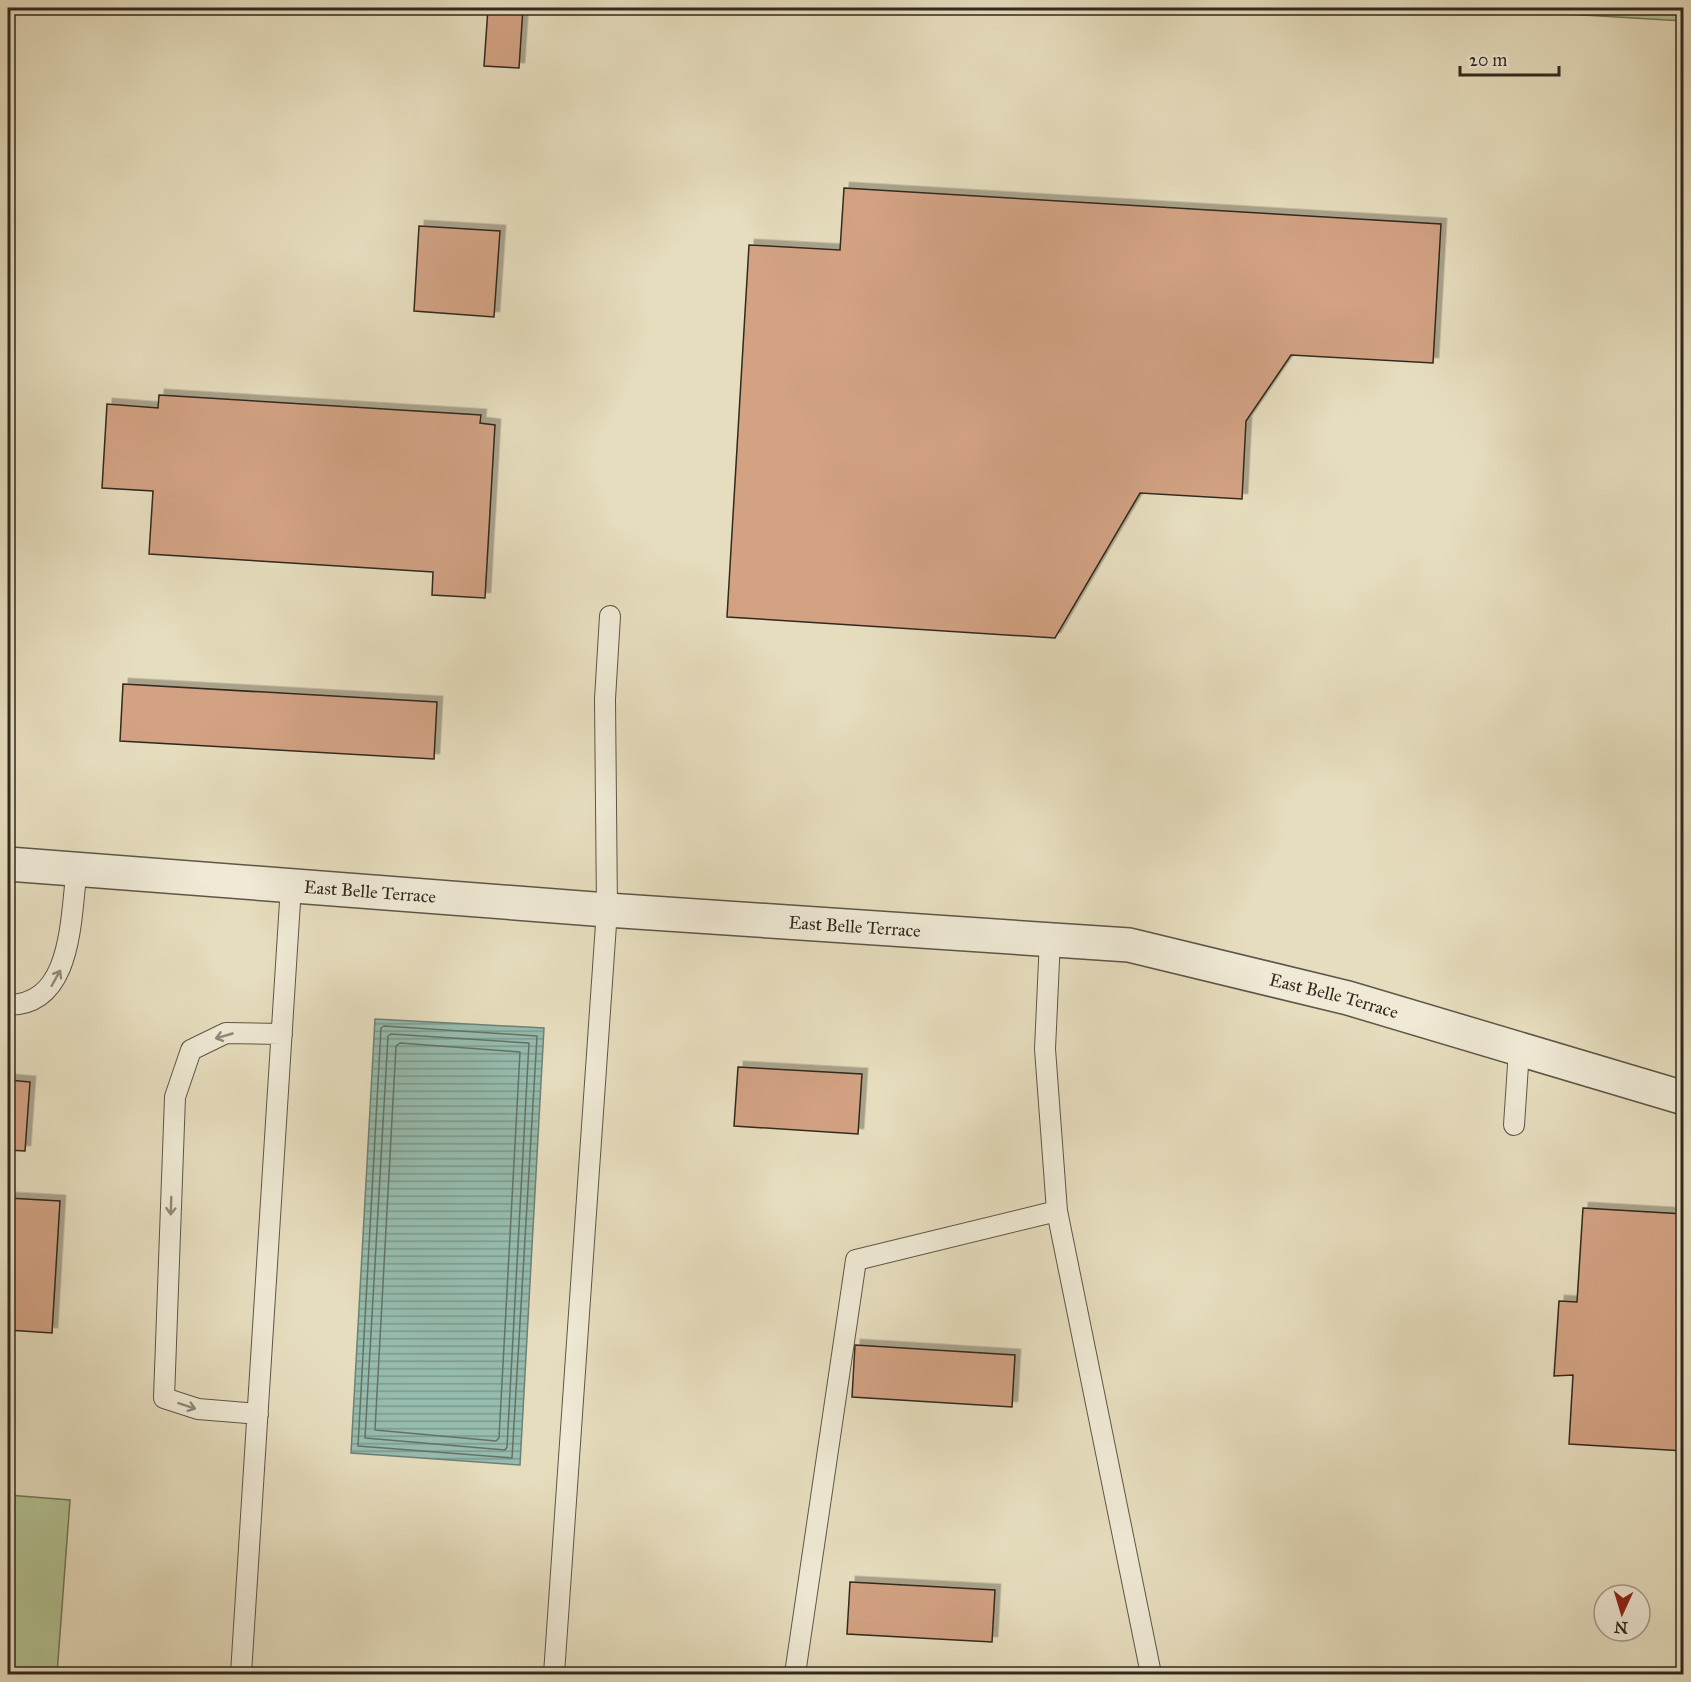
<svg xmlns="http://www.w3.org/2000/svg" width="1691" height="1682" font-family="'IM FELL Great Primer',serif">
	<defs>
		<pattern id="water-rules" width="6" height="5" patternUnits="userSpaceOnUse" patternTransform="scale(1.5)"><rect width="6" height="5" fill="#96bcae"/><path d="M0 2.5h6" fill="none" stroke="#7b998d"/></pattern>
		<filter id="shadow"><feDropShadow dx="5.5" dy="-5.5" stdDeviation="0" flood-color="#0004"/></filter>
	</defs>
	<rect width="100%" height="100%" fill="#e6ddbe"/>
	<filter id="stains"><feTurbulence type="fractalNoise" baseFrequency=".00333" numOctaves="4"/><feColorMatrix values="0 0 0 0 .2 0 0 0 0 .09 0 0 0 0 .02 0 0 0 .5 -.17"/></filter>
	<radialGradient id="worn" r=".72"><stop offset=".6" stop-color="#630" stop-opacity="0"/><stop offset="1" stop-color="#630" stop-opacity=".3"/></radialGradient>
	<path fill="#b2c293" stroke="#727659" stroke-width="1.5" d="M1463 8H1683V21Z
		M8 1495 70 1500 57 1674H8Z"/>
	<path fill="url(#water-rules)" stroke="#6e8175" stroke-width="1.5" d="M375 1019 544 1028 520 1465 351 1453Z"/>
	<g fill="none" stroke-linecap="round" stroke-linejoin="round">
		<path stroke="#647266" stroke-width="1.5" d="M384 1026 537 1036 512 1458 358 1446 381 1028Z
			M391 1034 529 1043 507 1447 505 1450 365 1438 388 1036Z
			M400 1043 520 1052 499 1438 496 1441 375 1430 396 1046Z"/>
	</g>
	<path fill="#d2a283" stroke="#31291f" stroke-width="1.5" filter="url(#shadow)" d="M488 8H523L519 68 484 66Z
		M844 188 1441 224 1433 363 1291 355 1246 421 1242 499 1140 493 1055 638 727 617 749 245 840 250Z
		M419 226 500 231 494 317 414 311Z
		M159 395 481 415 480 423 495 425 485 598 432 595 433 572 149 554 153 491 102 488 107 404 158 408Z
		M123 684 437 702 434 759 120 741Z
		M738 1067 862 1074 858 1134 734 1126Z
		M8 1080 30 1082 25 1151 8 1150Z
		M8 1198 60 1201 52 1333 8 1330Z
		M1583 1208 1684 1214V1451L1569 1444 1573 1375 1554 1376 1559 1301 1577 1302Z
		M855 1345 1015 1355 1012 1407 852 1397Z
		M850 1582 995 1590 992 1642 847 1634Z"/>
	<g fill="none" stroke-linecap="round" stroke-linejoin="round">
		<g stroke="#5e5647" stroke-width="22">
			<path id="service" d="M1050 939 1045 1049 1057 1211 1151 1674
				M8 1005C74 1005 70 916 77 869
				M1514 1125 1519 1050
				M258 1414 198 1409 164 1398 175 1097 191 1050 226 1033 282 1034
				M241 1674 291 886
				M554 1674 607 910 605 699 610 616
				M795 1674 856 1260 1057 1211"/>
		</g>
		<g stroke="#5e5647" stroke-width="36">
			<g id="minor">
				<path id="s1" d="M8 864 607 910 1129 945 1348 998 1684 1098"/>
			</g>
		</g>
		<use href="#service" stroke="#efe9d5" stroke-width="20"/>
		<use href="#minor" stroke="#efe9d5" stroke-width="33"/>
	</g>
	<defs><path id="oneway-shaft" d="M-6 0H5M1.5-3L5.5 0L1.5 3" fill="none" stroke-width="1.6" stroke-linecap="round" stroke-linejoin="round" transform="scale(1.5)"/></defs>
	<g stroke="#90897a">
		<use href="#oneway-shaft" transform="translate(56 978) rotate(-61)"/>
		<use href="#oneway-shaft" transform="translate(224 1036) rotate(164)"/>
		<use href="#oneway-shaft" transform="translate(171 1206) rotate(92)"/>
		<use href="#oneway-shaft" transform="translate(187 1406) rotate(18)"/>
	</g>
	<g text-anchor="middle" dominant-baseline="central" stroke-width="5" stroke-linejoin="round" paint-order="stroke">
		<g font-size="18" fill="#31291f" stroke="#efe9d5">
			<text stroke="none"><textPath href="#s1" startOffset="363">East Belle Terrace</textPath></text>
			<text stroke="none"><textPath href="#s1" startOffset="849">East Belle Terrace</textPath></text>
			<text stroke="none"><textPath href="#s1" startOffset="1335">East Belle Terrace</textPath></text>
		</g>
	</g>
	<rect width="1691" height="1682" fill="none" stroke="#e6ddbe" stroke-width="30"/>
	<rect x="9" y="9" width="1673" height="1664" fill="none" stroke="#31291f" stroke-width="3"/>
	<rect x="15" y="15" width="1661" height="1652" fill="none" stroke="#31291f" stroke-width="1.5"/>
	<g transform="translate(1622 1613) rotate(184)"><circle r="28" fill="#efe9d5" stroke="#a39c8c" stroke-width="1.5"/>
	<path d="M0-4.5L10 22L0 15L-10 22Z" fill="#8f2418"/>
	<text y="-9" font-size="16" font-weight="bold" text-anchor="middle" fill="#31291f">N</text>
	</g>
	<path d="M1460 66v9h99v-9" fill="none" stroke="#31291f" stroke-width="3"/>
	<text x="1469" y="66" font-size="18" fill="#31291f" stroke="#efe9d5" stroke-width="4.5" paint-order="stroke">20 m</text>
	<rect width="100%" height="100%" filter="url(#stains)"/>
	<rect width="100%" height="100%" fill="url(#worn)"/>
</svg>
